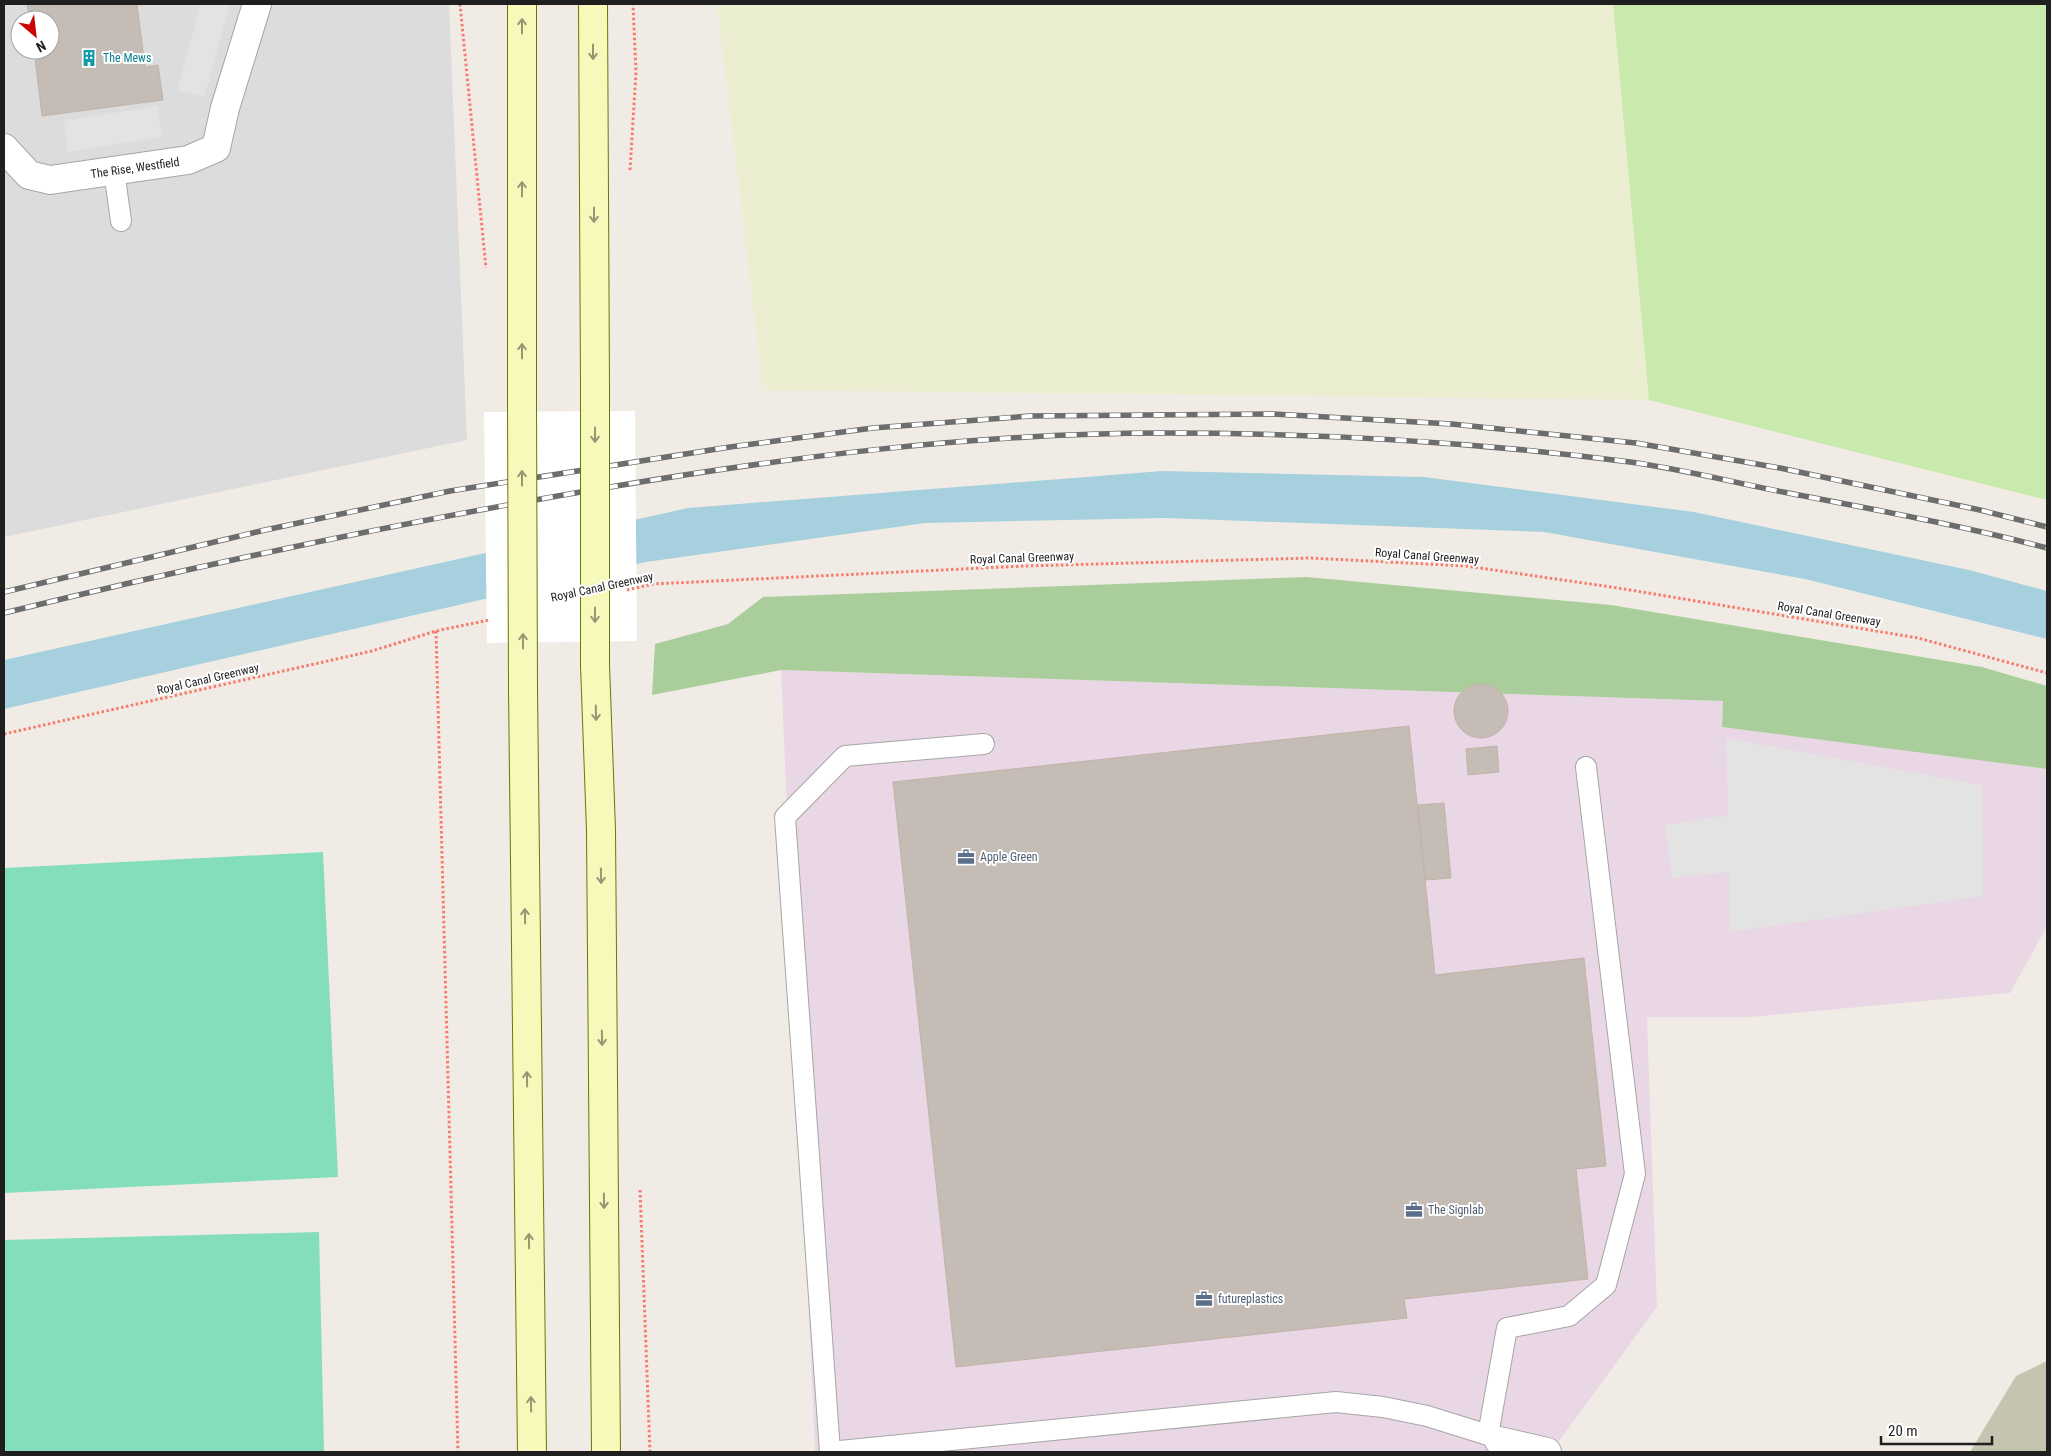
<svg xmlns="http://www.w3.org/2000/svg" width="2051" height="1456" font-family="'Roboto Condensed',sans-serif">
	<rect width="100%" height="100%" fill="#f0ece5"/>
	<path fill="#dddcdc" fill-rule="evenodd" d="M4 4H449L467 440 4 537ZM20 20H50V50H20Z"/>
	<path fill="#e9d7e5" d="M781 670 1723 701 1722 727 2047 769V926L2010 993 1751 1017H1647L1657 1307 1551 1452H815Z"/>
	<path fill="#c4c4b1" d="M2047 1361V1452H1970L2016 1376Z"/>
	<path fill="#eceed1" d="M717 4H1613L1649 400 763 390Z"/>
	<path fill="#cae9ac" d="M1613 4H2047V500L1649 400Z"/>
	<path fill="#aace9b" d="M1307 577 1611 605 1982 667 2047 686V769L1722 727 1723 701 781 670 652 695 655 644 728 624 763 597Z"/>
	<path fill="#84debb" d="M323 852 338 1177 4 1193V868Z
		M319 1232 324 1452H4V1240Z"/>
	<path fill="#e3e3e3" d="M201 4H230L204 97 177 90Z
		M158 106 162 137 68 152 64 121Z
		M1726 738 1982 785 1983 896 1730 932 1729 872 1672 878 1665 825 1728 815Z"/>
	<path fill="#a6d0dd" d="M1162 471 1424 477 1694 512 1969 570 2047 591V639L1805 579 1544 532 1166 518 925 523 646 562 4 709V660L688 508Z"/>
	<path fill="#fff" d="M635 411 637 641 487 643 484 412Z"/>
	<path fill="#c4bcb5" stroke="#c1b3a8" d="M27 4H137L145 67 158 65 163 100 42 116 34 50H50V20H30Z
		M1454 711a27 27 0 1 1 54 0a27 27 0 1 1-54 0Z
		M1409 726 1435 975 1584 958 1606 1166 1576 1169 1588 1279 1404 1299 1407 1318 956 1367 893 782Z
		M1497 746 1499 772 1468 775 1466 749Z
		M1444 803 1451 878 1425 880 1418 805Z"/>
	<g fill="none" stroke-linecap="round" stroke-linejoin="round">
		<g stroke="#a6a6a6" stroke-width="22">
			<path id="lane" d="M114 171 121 221
				M1499 1441 1488 1435 1507 1328 1569 1316 1606 1285 1635 1174 1586 767
				M830 1452 785 817 845 756 984 744
				M830 1452 1336 1402 1383 1407 1427 1416 1488 1435"/>
		</g>
		<g stroke="#a6a6a6" stroke-width="30">
			<path id="street" d="M4 148 29 175 50 180 188 160 216 148 225 108 257 4
				M1499 1441 1547 1452"/>
		</g>
		<g stroke="#6a7606" stroke-width="30">
			<path id="secondary" d="M522 4V400
				M593 4 595 387
				M595 665 601 830 606 1452
				M523 690 532 1452"/>
		</g>
		<path stroke="#f87c6e" stroke-width="3" stroke-dasharray="2.5 2.5" stroke-linecap="butt" d="M460 4 486 268
			M630 170 636 72 633 4
			M627 590 653 584 1024 566 1310 558 1466 566 1618 588 1918 638 2047 673
			M436 631 458 1452
			M4 734 372 651 436 631 489 620
			M640 1190 650 1452"/>
		<use href="#lane" stroke="#fff" stroke-width="20"/>
		<use href="#street" stroke="#fff" stroke-width="28"/>
		<use href="#secondary" stroke="#f6f9ba" stroke-width="28"/>
		<g stroke="#6d6d6d" stroke-width="5.5">
			<path id="rail" d="M4 592 265 530 450 491 730 447 873 428 1030 416 1273 414 1452 424 1636 443 1780 468 1980 510 2047 527
				M4 613C203 564 403 522 604 488 788 457 976 433 1163 433 1316 433 1477 442 1630 462 1681 469 1732 482 1783 492 1871 509 1960 525 2047 548"/>
		</g>
		<use href="#rail" stroke="#fff" stroke-width="4" stroke-dasharray="11" stroke-linecap="butt"/>
		<g stroke="#6a7606" stroke-width="30" stroke-linecap="butt">
			<path id="secondary-bridge" d="M522 400 523 690
				M595 665V387"/>
		</g>
		<use href="#secondary-bridge" stroke="#f6f9ba" stroke-width="28"/>
	</g>
	<defs><path id="oneway-shaft" d="M-6 0H5M1.5-3L5.5 0L1.5 3" fill="none" stroke-width="1.6" stroke-linecap="round" stroke-linejoin="round" transform="scale(1.25)"/></defs>
	<g stroke="#959774">
		<use href="#oneway-shaft" transform="translate(522 26) rotate(-90)"/>
		<use href="#oneway-shaft" transform="translate(593 52) rotate(90)"/>
		<use href="#oneway-shaft" transform="translate(522 189) rotate(-90)"/>
		<use href="#oneway-shaft" transform="translate(594 215) rotate(90)"/>
		<use href="#oneway-shaft" transform="translate(522 351) rotate(-90)"/>
		<use href="#oneway-shaft" transform="translate(595 435) rotate(90)"/>
		<use href="#oneway-shaft" transform="translate(522 478) rotate(-90)"/>
		<use href="#oneway-shaft" transform="translate(595 615) rotate(90)"/>
		<use href="#oneway-shaft" transform="translate(523 641) rotate(-90)"/>
		<use href="#oneway-shaft" transform="translate(596 713) rotate(88)"/>
		<use href="#oneway-shaft" transform="translate(601 876) rotate(89)"/>
		<use href="#oneway-shaft" transform="translate(525 916) rotate(-91)"/>
		<use href="#oneway-shaft" transform="translate(602 1038) rotate(89)"/>
		<use href="#oneway-shaft" transform="translate(527 1079) rotate(-91)"/>
		<use href="#oneway-shaft" transform="translate(604 1201) rotate(89)"/>
		<use href="#oneway-shaft" transform="translate(529 1241) rotate(-91)"/>
		<use href="#oneway-shaft" transform="translate(531 1404) rotate(-91)"/>
	</g>
	<defs>
		<g id="building-bare" transform="scale(1.35)"><path d="M-4-6H4V6H1V3H-1V6H-4ZM-2.5-4.3h1.7v1.8h-1.7ZM.8-4.3h1.7v1.8H.8ZM-2.5-1h1.7V.8h-1.7ZM.8-1h1.7V.8H.8Z" fill="#0f9aa8" stroke="#fff" stroke-width="2.5" paint-order="stroke"/></g>
		<g id="office-bare" transform="scale(1.35)"><path d="M-6-3h4V-5.5h4V-3h4V5H-6ZM-1-4.5V-3h2v-1.5ZM-6 0V1H6V0Z" fill="#5c6f8a" stroke="#fff" stroke-width="2.5" paint-order="stroke"/></g>
	</defs>
	<g fill-rule="evenodd">
		<use href="#building-bare" x="89" y="58"/>
		<use href="#office-bare" x="966" y="857"/>
		<use href="#office-bare" x="1414" y="1210"/>
		<use href="#office-bare" x="1204" y="1299"/>
	</g>
	<g text-anchor="middle" dominant-baseline="central" stroke-width="4" stroke-linejoin="round" paint-order="stroke">
		<g font-size="12" fill="#0d838f" stroke="#fff" text-anchor="start">
			<text x="103" y="58">The Mews</text>
		</g>
		<g font-size="12" fill="#1f1f1f" stroke="#fff">
			<text transform="translate(135 168) rotate(-8)">The Rise, Westfield</text>
			<text transform="translate(1427 556) rotate(4)">Royal Canal Greenway</text>
			<text transform="translate(1022 558) rotate(-2)">Royal Canal Greenway</text>
			<text transform="translate(602 587) rotate(-12)">Royal Canal Greenway</text>
			<text transform="translate(1829 614) rotate(9)">Royal Canal Greenway</text>
			<text transform="translate(208 679) rotate(-13)">Royal Canal Greenway</text>
		</g>
		<g font-size="12" fill="#4e5e75" stroke="#fff" text-anchor="start">
			<text x="980" y="857">Apple Green</text>
			<text x="1428" y="1210">The Signlab</text>
			<text x="1218" y="1299">futureplastics</text>
		</g>
	</g>
	<rect width="2051" height="1456" fill="none" stroke="#1f1f1f" stroke-width="10"/>
	<g transform="translate(35 35) rotate(152)"><circle r="24" fill="#ffffff" stroke="#a5a5a5"/>
	<path d="M0-4L9 19L0 12L-9 19Z" fill="#cb0303"/>
	<text y="-8" font-size="14" font-weight="bold" text-anchor="middle" fill="#1f1f1f">N</text>
	</g>
	<path d="M1881 1436v8h111v-8" fill="none" stroke="#1f1f1f" stroke-width="2.5"/>
	<text x="1888" y="1436" font-size="15" fill="#1f1f1f" stroke="#ffffff" stroke-width="4" paint-order="stroke">20 m</text>
</svg>
